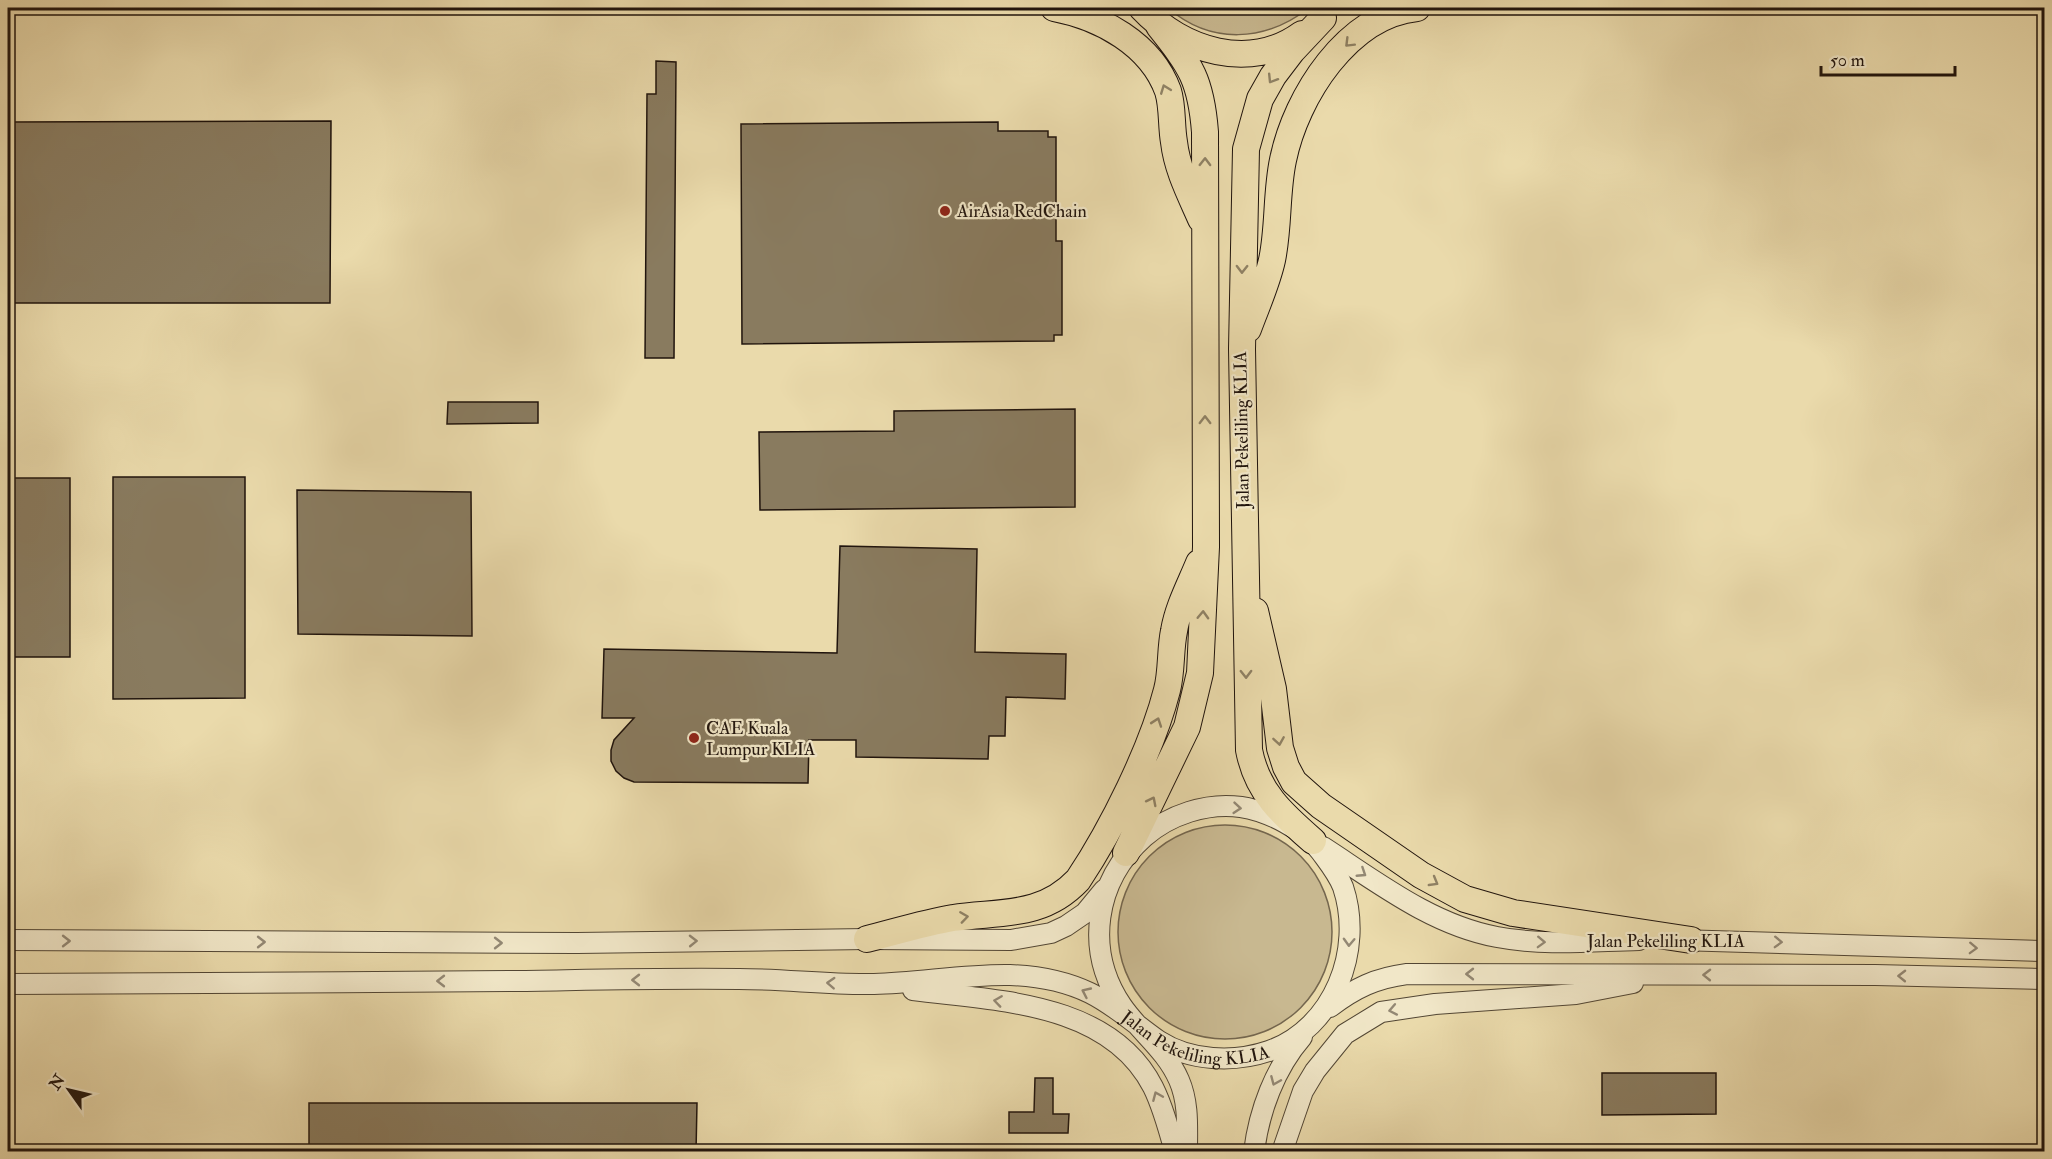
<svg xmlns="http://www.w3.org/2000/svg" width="2052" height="1159" font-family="'IM FELL Double Pica',serif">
	<rect width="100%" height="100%" fill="#eadaab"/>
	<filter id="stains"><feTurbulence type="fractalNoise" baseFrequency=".00333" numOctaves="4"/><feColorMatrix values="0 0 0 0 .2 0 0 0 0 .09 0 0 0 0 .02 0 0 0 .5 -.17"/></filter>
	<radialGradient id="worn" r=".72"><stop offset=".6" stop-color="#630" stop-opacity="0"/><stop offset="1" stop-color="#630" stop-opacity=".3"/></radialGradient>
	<path fill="#c8b890" stroke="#74664e" stroke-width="1.5" d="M1168 8H1309C1265 42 1211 45 1168 8Z
		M1118 932a107 107 0 1 1 214 0a107 107 0 1 1-214 0Z"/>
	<path fill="#897b5f" stroke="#20140d" stroke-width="1.5" d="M656 61 676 62 674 358H645L647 94H656Z
		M331 121 330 303H8V122Z
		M998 122V131H1048V137H1056V241H1062V335H1054V341L742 344 741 124Z
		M448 402H538V423L447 424Z
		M1075 409V507L760 510 759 432 894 431V411Z
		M113 477H245V698L113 699Z
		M8 478H70V657H8Z
		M297 490 471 492 472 636 298 634Z
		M840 546 977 549 975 652 1066 654 1065 699 1006 697 1005 736H989L988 759 856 757V740H809L808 783 634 782 624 778 616 771 611 761V750L614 740 634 718H602L604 649 837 653Z
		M1602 1073H1716V1114L1602 1115Z
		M1035 1078H1053V1114H1069L1068 1133H1009V1112H1034Z
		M309 1103H697L696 1152H309Z"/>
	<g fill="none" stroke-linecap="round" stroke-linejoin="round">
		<g stroke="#524634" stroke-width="22">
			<g id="minor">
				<path d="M1323 847C1377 882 1432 925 1497 937 1544 946 1592 941 1639 940"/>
				<path d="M8 940 577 943 867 939 1011 940 1051 933 1066 926 1085 913 1104 890"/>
				<path d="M1678 940 2044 951"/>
				<path id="s1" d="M8 984C175 984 342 982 509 981 585 980 662 978 739 979 784 979 829 985 874 984 919 983 965 974 1010 975 1038 976 1065 981 1090 993 1116 1006 1136 1025 1159 1041 1190 1061 1234 1063 1269 1051 1334 1028 1364 950 1343 887 1338 874 1329 863 1321 852 1305 830 1268 811 1241 807 1207 802 1169 815 1144 837 1095 881 1084 950 1122 1006 1140 1032 1166 1050 1179 1080 1189 1103 1187 1127 1187 1152"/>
				<path d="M913 990C995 1001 1109 1001 1153 1087 1163 1107 1169 1130 1175 1152"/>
				<path d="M1330 1007C1355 988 1376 978 1407 974L1875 975 2044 979"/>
				<path d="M1254 1152C1259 1111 1275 1068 1302 1037"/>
				<path d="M1282 1152 1303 1091 1315 1071 1345 1034 1381 1012 1435 1004 1576 994 1633 983"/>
			</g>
		</g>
		<g stroke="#20140d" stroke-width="28">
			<path id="major" d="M1054 8C1101 17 1151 44 1168 91 1173 107 1171 125 1174 142 1177 169 1190 194 1201 219
				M1142 8C1182 51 1250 72 1302 34
				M1248 329C1256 307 1267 283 1272 260 1279 227 1276 193 1283 160 1296 96 1348 15 1417 8
				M1255 611 1273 689 1280 748 1286 767 1294 782 1321 806 1421 875 1465 899 1513 913 1691 940
				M1313 841C1282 814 1257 792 1249 750L1242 349 1246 149 1260 99 1273 76 1292 51 1323 18
				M1126 853 1187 727 1200 673 1206 547 1205 132C1201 80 1191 66 1159 26
				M867 939C895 932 924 923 953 918 1001 911 1042 918 1078 880 1112 829 1152 749 1167 690 1172 671 1170 650 1174 631 1178 607 1190 585 1199 563"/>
		</g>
		<use href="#minor" stroke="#f1e7c8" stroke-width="20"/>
		<use href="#major" stroke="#eadaab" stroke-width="26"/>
	</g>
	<defs><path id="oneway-chevron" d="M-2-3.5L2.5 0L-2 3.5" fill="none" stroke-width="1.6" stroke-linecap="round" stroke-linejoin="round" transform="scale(1.5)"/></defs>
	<g stroke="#8f8164">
		<use href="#oneway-chevron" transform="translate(1349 43) rotate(135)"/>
		<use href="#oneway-chevron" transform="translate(1272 79) rotate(122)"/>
		<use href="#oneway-chevron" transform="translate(1165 89) rotate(-111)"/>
		<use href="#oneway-chevron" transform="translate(1205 162) rotate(-89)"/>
		<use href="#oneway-chevron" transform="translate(1242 269) rotate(91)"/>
		<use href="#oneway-chevron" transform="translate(1205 420) rotate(-90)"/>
		<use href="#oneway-chevron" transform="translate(1203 615) rotate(-88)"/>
		<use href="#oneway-chevron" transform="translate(1246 674) rotate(89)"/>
		<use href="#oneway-chevron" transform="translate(1157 722) rotate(-71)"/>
		<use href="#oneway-chevron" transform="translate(1279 741) rotate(81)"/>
		<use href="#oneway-chevron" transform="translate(1152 801) rotate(-63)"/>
		<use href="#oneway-chevron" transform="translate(1434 882) rotate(30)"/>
		<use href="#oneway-chevron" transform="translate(964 917) rotate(-8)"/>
	</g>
	<g stroke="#938874">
		<use href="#oneway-chevron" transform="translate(1237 808) rotate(5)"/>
		<use href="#oneway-chevron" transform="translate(1362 873) rotate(33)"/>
		<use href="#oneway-chevron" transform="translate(66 941)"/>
		<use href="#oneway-chevron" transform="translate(693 941) rotate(-1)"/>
		<use href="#oneway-chevron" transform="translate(261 942)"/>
		<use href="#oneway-chevron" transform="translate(1349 942) rotate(92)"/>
		<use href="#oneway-chevron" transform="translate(1541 942) rotate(2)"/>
		<use href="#oneway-chevron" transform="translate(1778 942) rotate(2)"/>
		<use href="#oneway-chevron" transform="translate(498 943)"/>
		<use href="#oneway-chevron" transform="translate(1973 948) rotate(2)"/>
		<use href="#oneway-chevron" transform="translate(1470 974) rotate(-180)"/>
		<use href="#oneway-chevron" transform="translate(1707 975) rotate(-179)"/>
		<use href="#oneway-chevron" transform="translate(1902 976) rotate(-179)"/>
		<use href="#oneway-chevron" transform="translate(636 980) rotate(180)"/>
		<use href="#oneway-chevron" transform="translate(441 981) rotate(180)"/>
		<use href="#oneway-chevron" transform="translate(831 983) rotate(-177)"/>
		<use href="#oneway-chevron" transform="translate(1086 992) rotate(-155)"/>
		<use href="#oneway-chevron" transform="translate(998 1001) rotate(-172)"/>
		<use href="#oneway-chevron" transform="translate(1393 1010) rotate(169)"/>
		<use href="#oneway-chevron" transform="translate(1275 1081) rotate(113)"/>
		<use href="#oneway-chevron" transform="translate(1157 1096) rotate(-113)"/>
	</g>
	<g fill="#8f2418" stroke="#f1e7c8" stroke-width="2">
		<circle cx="945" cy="211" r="6"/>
		<circle cx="694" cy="738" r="6"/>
	</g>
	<g text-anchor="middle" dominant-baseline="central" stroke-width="4.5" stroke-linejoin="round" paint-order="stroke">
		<g font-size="18" fill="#20140d" stroke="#f1e7c8" text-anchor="start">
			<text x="957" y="211">AirAsia RedChain</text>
			<text x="706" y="728">CAE Kuala<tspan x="706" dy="21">Lumpur KLIA</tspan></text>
		</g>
		<g font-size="18" fill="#20140d" stroke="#f1e7c8">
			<text transform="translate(1242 430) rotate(-91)">Jalan Pekeliling KLIA</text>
			<text x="1666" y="941">Jalan Pekeliling KLIA</text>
			<text stroke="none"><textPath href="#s1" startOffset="1204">Jalan Pekeliling KLIA</textPath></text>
		</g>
	</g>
	<rect width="2052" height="1159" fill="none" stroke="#eadaab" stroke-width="30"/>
	<rect x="9" y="9" width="2034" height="1141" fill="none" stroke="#20140d" stroke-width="3"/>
	<rect x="15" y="15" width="2022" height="1129" fill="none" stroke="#20140d" stroke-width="1.5"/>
	<g transform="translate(69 1090) rotate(304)" stroke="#f1e7c8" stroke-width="4.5" paint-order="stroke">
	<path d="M0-4.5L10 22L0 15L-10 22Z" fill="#20140d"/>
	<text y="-9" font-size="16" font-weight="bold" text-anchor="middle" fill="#20140d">N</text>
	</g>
	<path d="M1821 66v9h134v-9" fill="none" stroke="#20140d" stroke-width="3"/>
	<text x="1830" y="66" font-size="18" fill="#20140d" stroke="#f1e7c8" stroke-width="4.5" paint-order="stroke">50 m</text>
	<rect width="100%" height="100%" filter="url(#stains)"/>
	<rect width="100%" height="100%" fill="url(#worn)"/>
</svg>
